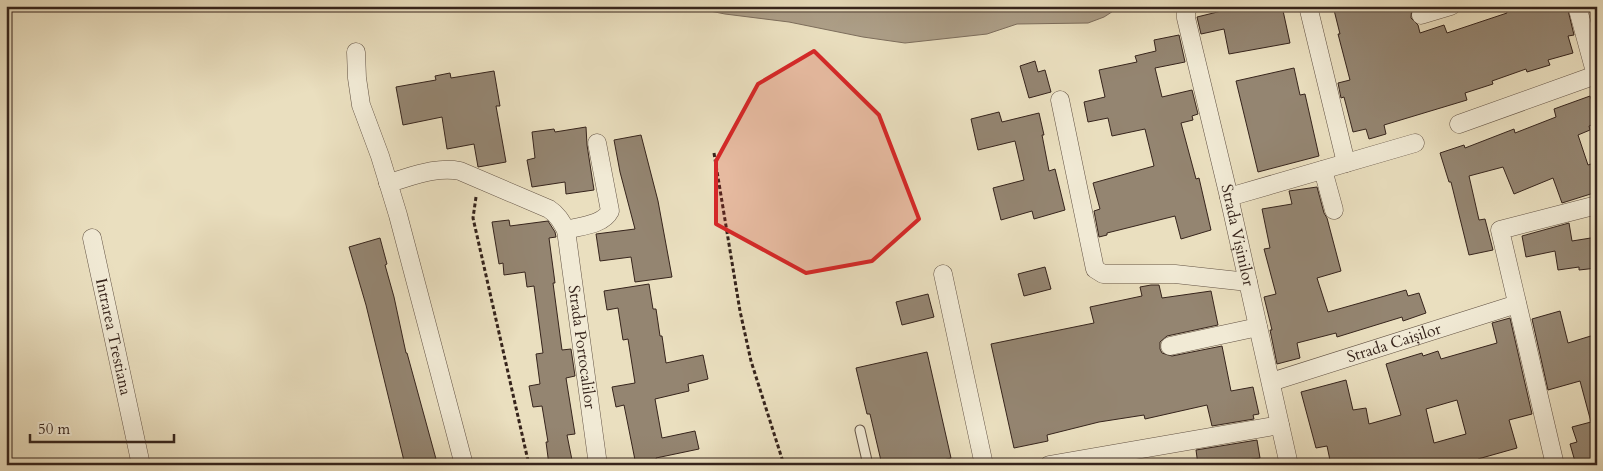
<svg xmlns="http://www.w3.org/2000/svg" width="1603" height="471" font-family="Cardo,serif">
	<rect width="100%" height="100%" fill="#eadfbf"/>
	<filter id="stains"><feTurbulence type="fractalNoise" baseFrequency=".004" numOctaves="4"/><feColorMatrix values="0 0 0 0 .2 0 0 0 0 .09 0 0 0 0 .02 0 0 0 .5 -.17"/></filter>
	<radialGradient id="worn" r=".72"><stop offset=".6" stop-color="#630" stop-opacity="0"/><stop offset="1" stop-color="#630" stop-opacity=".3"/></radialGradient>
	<path fill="#ad9f88" stroke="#7d6e5d" d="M685 6H1121L1104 17 1088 23 1017 24 987 34 905 43 863 37 789 22 725 14Z"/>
	<path fill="#948571" stroke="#36241c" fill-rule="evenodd" d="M1242 6H1282L1290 43 1229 54 1224 29 1201 34 1197 17Z
		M1333 6H1412L1411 18 1418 25 1420 33 1444 25 1447 33 1507 13 1505 6H1567L1574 35 1568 36 1573 53 1548 60 1550 65 1527 72 1526 69 1492 81 1493 84 1465 93 1467 100 1384 125 1386 134 1369 139 1366 129 1353 132 1344 97 1341 98 1338 83 1350 80 1338 34H1340Z
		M1179 35 1185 62 1155 68 1162 97 1192 90 1198 114 1192 116 1193 120 1181 123 1196 179 1199 178 1211 230 1181 239 1175 216 1107 233V235L1099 237 1094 211 1100 209 1093 183 1154 166 1145 129 1112 136 1108 118 1088 122 1084 102 1105 97 1099 70 1137 62 1135 56 1156 51 1154 40Z
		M1035 61 1038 72 1045 70 1051 92 1029 98 1020 66Z
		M1294 68 1300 95 1305 94 1319 156 1258 172 1236 81Z
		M494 71 500 106H496L506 162 478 167 474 144 447 149 442 117 403 125 396 87 436 80 435 76 450 73 451 78Z
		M1590 96 1597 115V123L1589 126 1590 130 1578 135 1588 165 1591 164 1597 178V192L1562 203 1553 178 1514 194 1503 167 1469 176 1479 220 1485 219 1493 250 1469 255 1451 182H1449L1440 153 1464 145 1465 148 1514 129 1515 133 1556 117 1554 109Z
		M999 112 1002 122 1039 113 1044 135H1042L1049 171 1055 169 1065 210 1034 219 1032 211 1001 220 993 188 1024 180 1015 141 978 150 971 119Z
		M586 127 587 145 594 190 566 194 565 182 532 187 527 160 535 158 532 132 554 129 555 132Z
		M641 135 658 201 672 277 635 282 631 257 600 261 596 234 635 229 620 172 614 140Z
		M1317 187 1324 213 1327 218 1341 271 1317 278 1328 312 1406 290 1408 296 1419 293 1426 313 1403 321 1402 317 1337 337 1336 333 1297 343 1300 358 1277 364 1270 330H1272L1264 297 1276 294 1264 249 1270 248 1262 209 1292 204 1289 191Z
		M509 220 510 226 548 221 555 232 556 237 549 238 555 283H553L562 350 571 349 575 376 566 378 575 434 567 435 573 465H549L546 442H548L542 406 533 407 529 386 540 384 536 354 543 353 534 286 527 287 525 272 504 275 503 263 499 264 492 222Z
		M1569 223 1572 241 1597 237V268L1579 270V267L1558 270 1555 251 1526 257 1522 236Z
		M380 238 387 264 385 265 394 297 406 353H407L436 459 410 465H405L366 305 349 247Z
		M1045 267 1051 289 1024 296 1018 274Z
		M649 284 653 309H656L660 336H662L666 363 703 355 708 379 688 384 689 391 655 399 662 438 695 431 699 449 656 458 657 465H636L624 405 616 407 612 387 635 383 628 339 623 340 618 308 607 310 604 291Z
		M1151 285H1159L1162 298 1211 291 1218 325 1167 336 1160 342V349L1162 353 1172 356 1222 346 1231 391 1253 387 1259 414 1253 415 1254 419 1212 426 1207 405 1145 419 1144 415 1099 422 1047 435 1048 441 1014 448 991 344 1094 323 1090 307 1142 296 1140 287Z
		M928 294 934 317 902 325 896 302Z
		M1560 311 1568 343 1594 335 1597 344V424H1593L1597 437V465H1576L1570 444 1577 442 1572 427 1591 422 1580 381 1548 390 1532 319Z
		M1510 318 1532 414 1509 420 1517 448 1478 459 1480 465H1331L1327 446 1316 448 1301 392 1346 380 1353 410 1366 408 1369 424 1401 415 1386 364 1422 353 1423 356 1438 351 1441 359 1497 343 1492 323ZM1457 400 1466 434 1434 443 1426 409Z
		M927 352 951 458 924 465H882L870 414H867L856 368Z
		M1257 440 1260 458 1215 465H1198L1196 450Z"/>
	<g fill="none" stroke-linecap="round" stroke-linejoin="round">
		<g stroke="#635345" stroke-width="11">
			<path id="service" d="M860 430 868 465"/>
		</g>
		<g stroke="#635345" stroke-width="19">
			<g id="minor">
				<path id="s1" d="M1189 6 1186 11V18L1229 197 1289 465"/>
				<path d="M1308 6 1346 163"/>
				<path d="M1577 6 1597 79"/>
				<path d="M1421 15 1451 6"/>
				<path d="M356 52 357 78 361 105 380 156 398 215 464 465"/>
				<path d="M1060 100 1095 269 1103 274H1175L1248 282"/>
				<path d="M1459 124 1596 75"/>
				<path d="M1323 170 1334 210"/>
				<path id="s2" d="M388 183C411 177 436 166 460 171L549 209C557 214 561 221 566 230L598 465"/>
				<path d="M1229 197 1415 143"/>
				<path d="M566 230C580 226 603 225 610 211L597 143"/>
				<path id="s3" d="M92 238 141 465"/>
				<path d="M943 274 984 465"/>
				<path d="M1170 346 1258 327"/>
				<path id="s4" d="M1271 382 1517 304"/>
				<path d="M1049 465 1280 425"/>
				<path d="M1555 465 1500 230 1597 205"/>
			</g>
		</g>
		<path stroke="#36241c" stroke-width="3" stroke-dasharray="4 2.5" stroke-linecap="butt" d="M714 153 740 311 751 361 784 465
			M476 197 473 218 529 465"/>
		<use href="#service" stroke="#f1ead5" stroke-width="9"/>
		<use href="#minor" stroke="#f1ead5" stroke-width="18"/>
	</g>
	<path fill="#d62828" fill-opacity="0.2" stroke="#d62828" stroke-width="4" stroke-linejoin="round" d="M814 51 879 115 919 219 872 261 806 273 716 224V161L758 84Z"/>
	<g text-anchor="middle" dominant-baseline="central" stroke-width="4" stroke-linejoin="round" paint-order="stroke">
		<g font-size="16" fill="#36241c" stroke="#f1ead5">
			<text stroke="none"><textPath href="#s1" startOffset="236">Strada Vișinilor</textPath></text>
			<text stroke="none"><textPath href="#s3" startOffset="101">Intrarea Trestiana</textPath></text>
			<text stroke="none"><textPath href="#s4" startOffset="129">Strada Caișilor</textPath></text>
			<text stroke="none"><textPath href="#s2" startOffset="316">Strada Portocalilor</textPath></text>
		</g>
	</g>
	<rect width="1603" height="471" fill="none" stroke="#eadfbf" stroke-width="25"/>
	<rect x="8" y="8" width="1588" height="456" fill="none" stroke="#36241c" stroke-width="2.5"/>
	<rect x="12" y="12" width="1578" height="446" fill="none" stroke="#36241c"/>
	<path d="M30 434v8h144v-8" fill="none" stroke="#36241c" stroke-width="2.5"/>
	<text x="38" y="434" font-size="15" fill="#36241c" stroke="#f1ead5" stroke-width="4" paint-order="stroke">50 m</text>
	<rect width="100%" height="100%" filter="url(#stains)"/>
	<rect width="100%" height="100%" fill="url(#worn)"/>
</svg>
